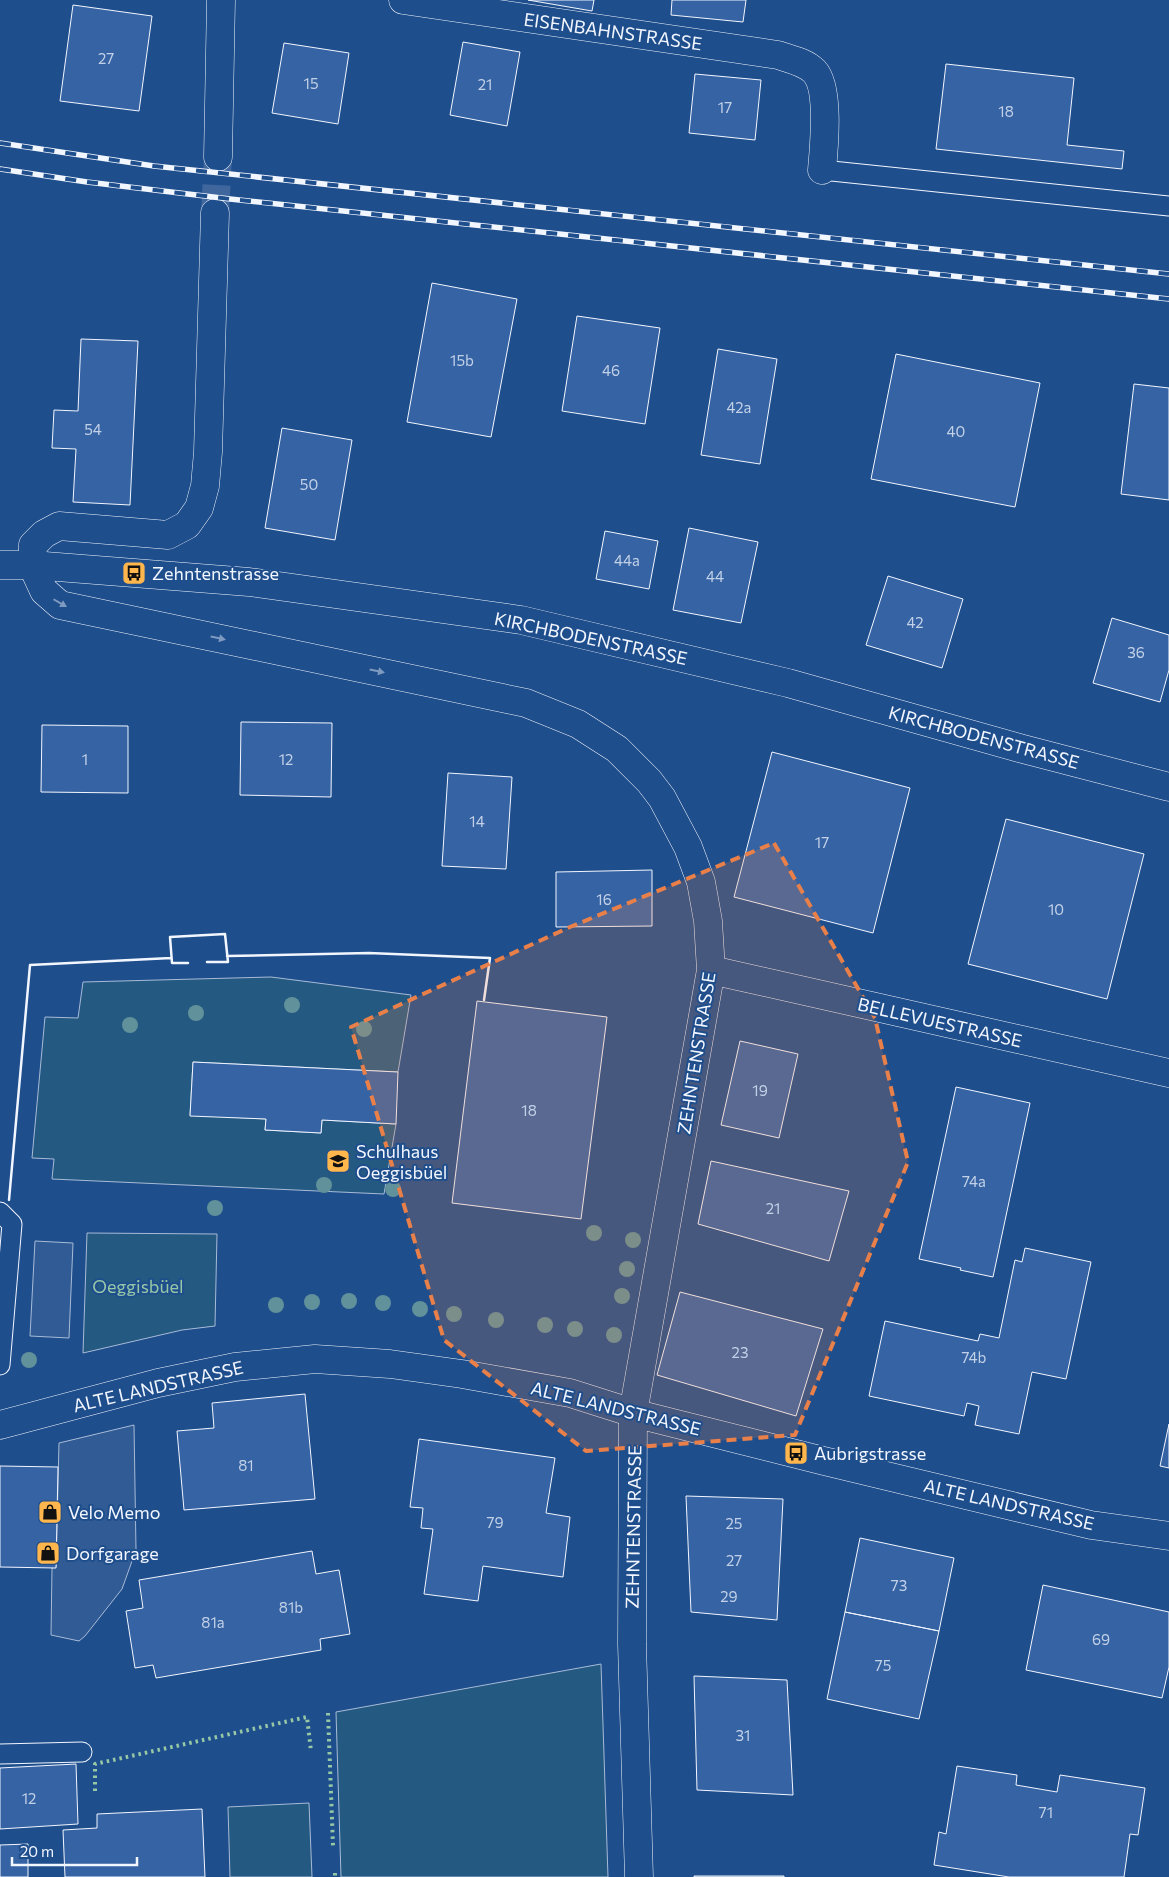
<svg xmlns="http://www.w3.org/2000/svg" width="1169" height="1877" font-family="Commissioner,sans-serif">
	<rect width="100%" height="100%" fill="#1f4e8c"/>
	<path fill="#245a82" stroke="#a8bbd7" d="M271 977 411 995 398 1072 193 1062 190 1115 266 1119 265 1130 321 1133 322 1120 396 1124 384 1194 52 1179 54 1159 32 1158 45 1017 78 1018 83 982Z
		M87 1233 217 1234 215 1326 182 1330 83 1353Z
		M601 1664 608 1877H341L336 1712Z
		M309 1803 312 1877H230L228 1807Z"/>
	<path fill="#305b95" stroke="#a8bbd7" d="M35 1241 73 1243 69 1338 30 1336Z
		M134 1425 136 1550 122 1589 85 1636 79 1641 51 1635 52 1568 56 1567 59 1443Z"/>
	<path fill="#3563a3" stroke="#f2f6ff" d="M528 0H594L592 11Z
		M672 0H746L743 22 671 15Z
		M73 5 152 16 139 111 60 101Z
		M463 42 520 52 507 126 450 115Z
		M284 43 349 53 338 124 272 113Z
		M946 64 1074 78 1067 145 1124 151 1122 169 936 149Z
		M695 74 761 80 755 140 689 133Z
		M432 283 517 299 491 437 407 422Z
		M577 316 660 328 645 424 562 411Z
		M81 339 138 341 130 505 73 502 76 449 52 448 54 410 78 411Z
		M718 349 777 359 760 464 701 455Z
		M896 354 1040 383 1015 507 871 479Z
		M1134 384 1169 388V500L1121 494Z
		M282 428 352 440 335 540 265 528Z
		M689 528 758 542 741 623 673 610Z
		M605 531 658 541 649 589 596 579Z
		M888 576 963 599 942 668 866 645Z
		M1112 618 1169 635V670L1160 702 1093 683Z
		M241 722 332 723 331 797 240 795Z
		M42 725 128 726V793L41 792Z
		M772 752 910 788 873 933 734 897Z
		M448 773 512 777 506 869 442 866Z
		M1006 819 1144 854 1107 999 968 964Z
		M652 870V926L556 927V872Z
		M477 1001 607 1017 581 1219 452 1203Z
		M740 1041 798 1054 779 1138 721 1125Z
		M193 1062 398 1072 396 1124 322 1120 321 1133 265 1130 266 1119 190 1116Z
		M956 1087 1030 1103 993 1277 960 1270 961 1268 919 1259Z
		M711 1161 849 1191 829 1261 698 1224Z
		M1025 1248 1091 1262 1066 1379 1032 1372 1019 1434 975 1425 979 1406 967 1403 964 1416 869 1396 885 1321 978 1341 980 1334 999 1338 1015 1260 1022 1262Z
		M680 1292 823 1329 796 1416 657 1375Z
		M305 1394 315 1499 184 1510 177 1431 214 1428 212 1403Z
		M1169 1424V1468L1160 1466Z
		M419 1439 555 1458 546 1513 570 1517 563 1577 483 1566 478 1601 424 1594 433 1529 421 1528 423 1508 410 1507Z
		M0 1466 58 1467 56 1568 0 1567Z
		M686 1496 783 1499 777 1620 691 1612Z
		M860 1538 954 1558 939 1631 845 1612Z
		M312 1551 316 1574 339 1570 350 1634 320 1639 321 1650 156 1678 153 1665 135 1668 126 1611 143 1608 139 1580Z
		M1043 1585 1169 1612V1667L1162 1698 1026 1670Z
		M845 1612 939 1631 919 1719 827 1699Z
		M694 1676 787 1680 793 1795 697 1790Z
		M76 1764 78 1824 0 1829V1768Z
		M957 1766 1017 1775 1016 1785 1057 1792 1060 1775 1145 1788 1138 1835 1130 1834 1124 1877H1009L934 1865 939 1832 946 1834Z
		M202 1809 205 1877H65L63 1830 97 1828V1814Z
		M28 1844V1877H0V1845Z
		M694 1876H784V1877H694Z"/>
	<g fill="none" stroke-linecap="round" stroke-linejoin="round">
		<path stroke="#3f679d" stroke-width="28" stroke-dasharray="28 14" stroke-linecap="butt" d="M215 213 218 157"/>
		<g stroke="#f2f6ff" stroke-width="21">
			<path id="lane" d="M822 170 1169 206
				M0 1212 12 1224 0 1365
				M0 1754 82 1752"/>
		</g>
		<g stroke="#f2f6ff" stroke-width="29">
			<path id="street" d="M403 0 778 55C790 59 805 62 814 71 830 87 824 148 822 170
				M218 157 221 0
				M215 213 208 452 205 486 199 508 187 525 168 535 59 526 44 534 33 545 32 565 44 591 60 605 526 703 578 724 617 749 649 781 662 798 688 847 701 882 708 921 711 970 633 1413 632 1644 639 1877
				M711 970 1169 1073"/>
		</g>
		<g stroke="#f2f6ff" stroke-width="29">
			<path id="secondary" d="M0 565H32L249 582 521 620 788 683 1023 749 1169 787
				M0 1425 158 1383 235 1367 315 1359 390 1364 462 1374 570 1393 633 1413 824 1461 1091 1525 1169 1536"/>
		</g>
		<use href="#lane" stroke="#1f4e8c" stroke-width="19"/>
		<use href="#street" stroke="#1f4e8c" stroke-width="28"/>
		<use href="#secondary" stroke="#1f4e8c" stroke-width="28"/>
		<g stroke="#f2f6ff" stroke-width="5.5">
			<path id="rail" d="M0 143 154 166 1169 274
				M0 169 87 182 230 199 1169 299"/>
		</g>
		<use href="#rail" stroke="#1f4e8c" stroke-width="4" stroke-dasharray="11" stroke-linecap="butt"/>
		<path stroke="#97c8a6" stroke-width="4" stroke-dasharray="2.5 4" stroke-linecap="butt" d="M328 1713 333 1846
			M95 1791V1764L307 1717 311 1751
			M335 1873V1877"/>
		<path stroke="#f2f6ff" stroke-width="2.5" d="M227 956 369 953 490 958 484 1000
			M188 963H172L170 937 225 934 228 962H207
			M9 1200 30 965 171 958"/>
	</g>
	<g fill="#61919a">
		<circle cx="292" cy="1005" r="8"/>
		<circle cx="196" cy="1013" r="8"/>
		<circle cx="130" cy="1025" r="8"/>
		<circle cx="364" cy="1029" r="8"/>
		<circle cx="324" cy="1185" r="8"/>
		<circle cx="393" cy="1189" r="8"/>
		<circle cx="215" cy="1208" r="8"/>
		<circle cx="594" cy="1233" r="8"/>
		<circle cx="633" cy="1240" r="8"/>
		<circle cx="627" cy="1269" r="8"/>
		<circle cx="622" cy="1296" r="8"/>
		<circle cx="349" cy="1301" r="8"/>
		<circle cx="312" cy="1302" r="8"/>
		<circle cx="383" cy="1303" r="8"/>
		<circle cx="276" cy="1305" r="8"/>
		<circle cx="420" cy="1309" r="8"/>
		<circle cx="454" cy="1314" r="8"/>
		<circle cx="496" cy="1320" r="8"/>
		<circle cx="545" cy="1325" r="8"/>
		<circle cx="575" cy="1329" r="8"/>
		<circle cx="614" cy="1335" r="8"/>
		<circle cx="29" cy="1360" r="8"/>
	</g>
	<defs><path id="oneway-solid" d="M-6-.8H1V-3.2L6.5 0L1 3.2V.8H-6Z" transform="scale(1.25)"/></defs>
	<g fill="#7e9ac0">
		<use href="#oneway-solid" transform="translate(60 603) rotate(30)"/>
		<use href="#oneway-solid" transform="translate(218 638) rotate(12)"/>
		<use href="#oneway-solid" transform="translate(377 671) rotate(12)"/>
	</g>
	<path fill="#ea8049" fill-opacity="0.2" stroke="#ea8049" stroke-width="4" stroke-dasharray="10 6" stroke-linejoin="round" d="M774 843 875 1018 908 1162 795 1435 586 1451 444 1340 351 1027 570 927Z"/>
	<defs>
		<g id="bus-square" transform="scale(1.25)"><rect x="-9" y="-9" width="18" height="18" rx="4" fill="#ffb74d" stroke="#1f4e8c"/><path d="M-5-6H5V4H4V6H2V4H-2V6H-4V4H-5ZM-3.5-4V0h7V-4ZM-3.5 1.2v1.5H-2V1.2ZM2 1.2v1.5H3.5V1.2Z" fill="#111"/></g>
		<g id="school-square" transform="scale(1.25)"><rect x="-9" y="-9" width="18" height="18" rx="4" fill="#ffb74d" stroke="#1f4e8c"/><path d="M0-5L7-2L0 1L-7-2ZM-4 1L0 2.5L4 1V4Q0 6-4 4Z" fill="#111"/></g>
		<g id="shop-square" transform="scale(1.25)"><rect x="-9" y="-9" width="18" height="18" rx="4" fill="#ffb74d" stroke="#1f4e8c"/><path d="M-5-2.5h2.3a2.7 3.5 0 0 1 5.4 0H5L5.5 6h-11ZM-1.5-2.5h3a1.5 2.3 0 0 0-3 0Z" fill="#111"/></g>
	</defs>
	<g fill-rule="evenodd">
		<use href="#bus-square" x="134" y="573"/>
		<use href="#school-square" x="338" y="1161"/>
		<use href="#bus-square" x="796" y="1453"/>
		<use href="#shop-square" x="50" y="1512"/>
		<use href="#shop-square" x="48" y="1553"/>
	</g>
	<g text-anchor="middle" dominant-baseline="central" stroke-width="4" stroke-linejoin="round" paint-order="stroke">
		<g font-size="15" fill="#c3d1e8">
			<text x="106" y="58">27</text>
			<text x="311" y="83">15</text>
			<text x="485" y="84">21</text>
			<text x="725" y="107">17</text>
			<text x="1006" y="111">18</text>
			<text x="462" y="360">15b</text>
			<text x="611" y="370">46</text>
			<text x="739" y="407">42a</text>
			<text x="93" y="429">54</text>
			<text x="956" y="431">40</text>
			<text x="309" y="484">50</text>
			<text x="627" y="560">44a</text>
			<text x="715" y="576">44</text>
			<text x="915" y="622">42</text>
			<text x="1136" y="652">36</text>
			<text x="85" y="759">1</text>
			<text x="286" y="759">12</text>
			<text x="477" y="821">14</text>
			<text x="822" y="842">17</text>
			<text x="604" y="899">16</text>
			<text x="1056" y="909">10</text>
			<text x="760" y="1090">19</text>
			<text x="529" y="1110">18</text>
			<text x="974" y="1181">74a</text>
			<text x="773" y="1208">21</text>
			<text x="740" y="1352">23</text>
			<text x="974" y="1357">74b</text>
			<text x="246" y="1465">81</text>
			<text x="495" y="1522">79</text>
			<text x="734" y="1523">25</text>
			<text x="734" y="1560">27</text>
			<text x="899" y="1585">73</text>
			<text x="729" y="1596">29</text>
			<text x="291" y="1607">81b</text>
			<text x="213" y="1622">81a</text>
			<text x="1101" y="1639">69</text>
			<text x="883" y="1665">75</text>
			<text x="743" y="1735">31</text>
			<text x="29" y="1798">12</text>
			<text x="1046" y="1812">71</text>
		</g>
		<g font-size="18" fill="#f2f6ff" stroke="#1f4e8c">
			<text transform="translate(613 31) rotate(8)">EISENBAHNSTRASSE</text>
			<text transform="translate(591 638) rotate(12)">KIRCHBODENSTRASSE</text>
			<text transform="translate(984 737) rotate(15)">KIRCHBODENSTRASSE</text>
			<text transform="translate(940 1022) rotate(13)">BELLEVUESTRASSE</text>
			<text transform="translate(696 1053) rotate(-81)">ZEHNTENSTRASSE</text>
			<text transform="translate(158 1386) rotate(-13)">ALTE LANDSTRASSE</text>
			<text transform="translate(616 1408) rotate(14)">ALTE LANDSTRASSE</text>
			<text transform="translate(1009 1504) rotate(13)">ALTE LANDSTRASSE</text>
			<text transform="translate(633 1527) rotate(-89)">ZEHNTENSTRASSE</text>
		</g>
		<g font-size="18" fill="#f2f6ff" stroke="#1f4e8c" text-anchor="start">
			<text x="152" y="573">Zehntenstrasse</text>
			<text x="356" y="1151">Schulhaus<tspan x="356" dy="21">Oeggisbüel</tspan></text>
			<text x="814" y="1453">Aubrigstrasse</text>
			<text x="68" y="1512">Velo Memo</text>
			<text x="66" y="1553">Dorfgarage</text>
		</g>
		<g font-size="18" fill="#97c8a6" stroke="#1f4e8c">
			<text x="138" y="1286">Oeggisbüel</text>
		</g>
	</g>
	<path d="M12 1857v8h125v-8" fill="none" stroke="#f2f6ff" stroke-width="2.5"/>
	<text x="20" y="1857" font-size="15" fill="#f2f6ff" stroke="#1f4e8c" stroke-width="4" paint-order="stroke">20 m</text>
</svg>
